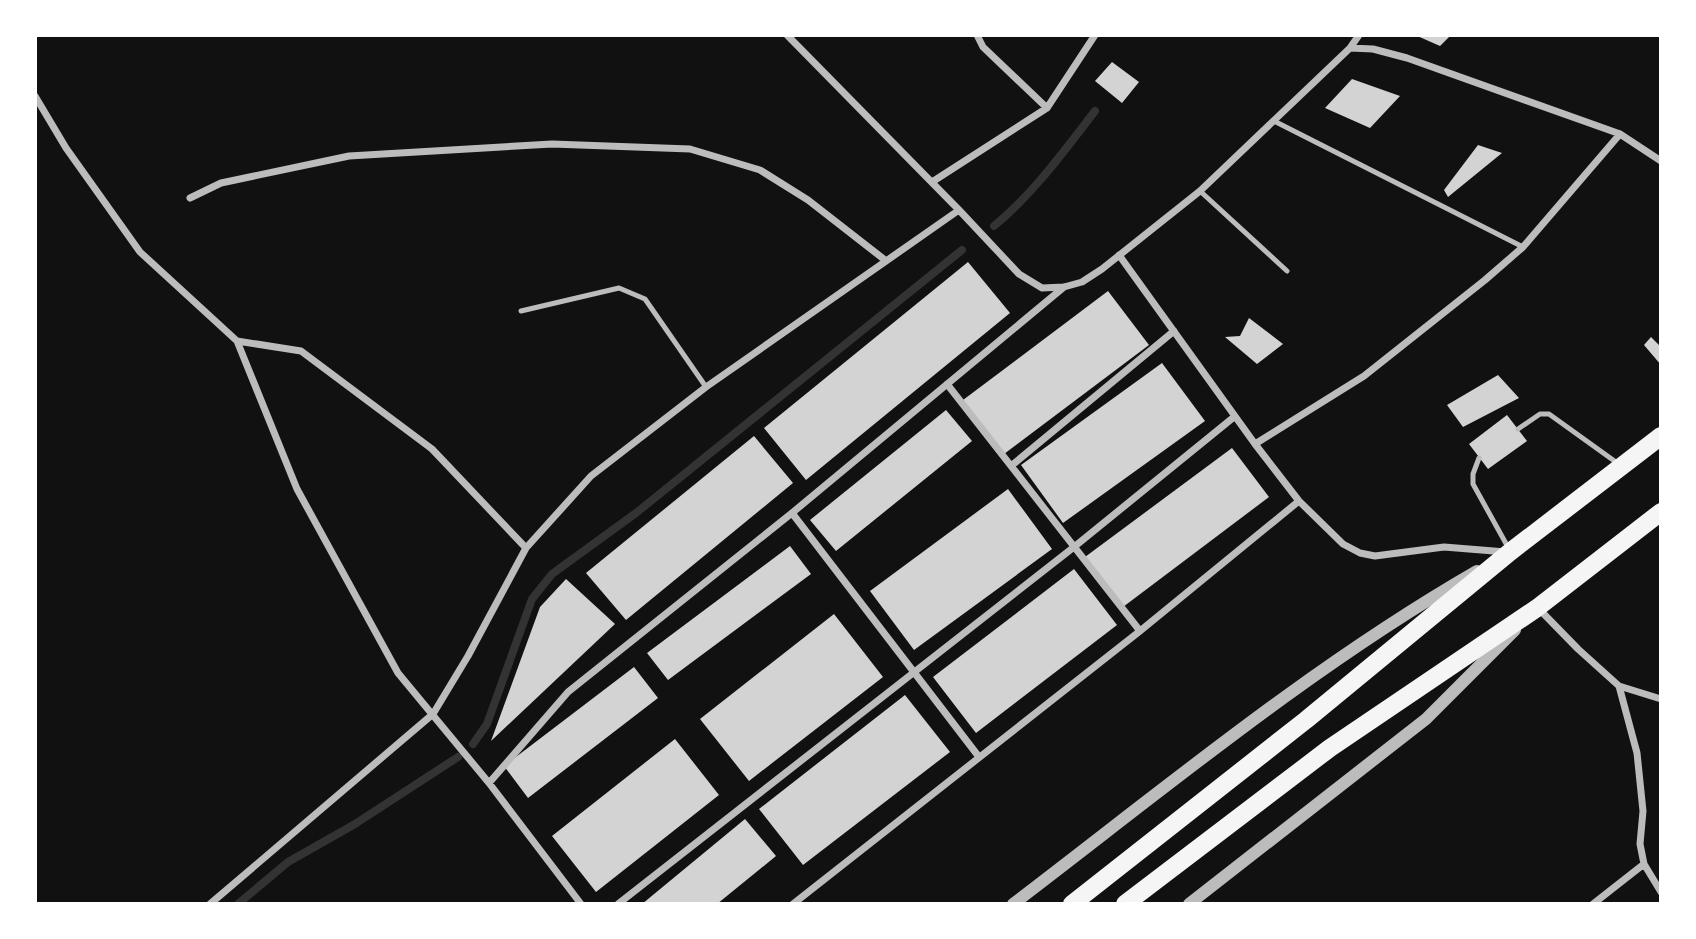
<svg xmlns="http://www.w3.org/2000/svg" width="1696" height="939" font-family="Commissioner,sans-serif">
	<rect width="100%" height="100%" fill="#111"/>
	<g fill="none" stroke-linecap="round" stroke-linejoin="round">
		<path stroke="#333" stroke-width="8" d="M994 226C1034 193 1064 151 1095 111
			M473 744 487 724 532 599 552 574 636 513 962 250
			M238 904 288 862 355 824 458 757"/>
	</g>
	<path fill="#d3d3d3" d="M1415 35H1451L1440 46Z
		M1112 62 1139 82 1122 103 1095 81Z
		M1352 79 1400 96 1370 128 1325 108Z
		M1478 145 1502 153 1448 197 1444 190Z
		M968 262 1010 313 806 480 764 428Z
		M1108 291 1149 345 1000 457 959 403Z
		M1249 318 1283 344 1257 364 1225 337 1240 336Z
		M1651 337 1661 347V365L1644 345Z
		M1162 363 1205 421 1063 523 1021 465Z
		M1498 375 1519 398 1463 427 1447 405Z
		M946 410 972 441 836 551 810 520Z
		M1507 415 1527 441 1488 469 1469 444Z
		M754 436 793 483 626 620 586 573Z
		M1232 448 1269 497 1123 607 1085 557Z
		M1008 489 1052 549 914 650 870 591Z
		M790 546 811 574 668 680 647 653Z
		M1074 569 1117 625 976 733 933 677Z
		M566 579 615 624 491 741 540 607Z
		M834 614 883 677 749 781 700 719Z
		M634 667 658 698 528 798 504 766Z
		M905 695 950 752 803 865 759 809Z
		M675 739 719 795 596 892 552 836Z
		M745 819 776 856 717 904H642Z"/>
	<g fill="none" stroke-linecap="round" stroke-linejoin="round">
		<path stroke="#bcbcbc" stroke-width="5" d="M1274 121 1523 247
			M1200 191 1287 271
			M521 311 619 288 645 299 706 387
			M1518 429 1540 414H1549L1620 465
			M1479 458 1473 474V484L1509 549"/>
		<path stroke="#bcbcbc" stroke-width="7" d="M787 35 959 210 1019 274 1042 288 1064 287 1082 282 1102 269 1200 191 1350 48 1373 49 1407 58 1609 130 1620 134 1661 161
			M977 35 983 47 1047 108
			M1350 48 1359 35
			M35 96 66 148 140 252 237 341 301 351 432 449 526 548
			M932 182 1047 108 1095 35
			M190 198 221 183 349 156 552 144 690 149 760 170 808 200 885 260
			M1119 255 1255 444 1299 501 1343 544 1360 553 1375 556 1444 547 1506 552
			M237 341 297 489 398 673 489 783 581 904
			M947 384 1140 631
			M1255 444 1364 376 1485 280 1523 247 1620 134
			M1011 466 1174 331
			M792 513 979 757
			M1538 608 1578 649 1619 686 1637 753 1643 811 1640 844 1644 864 1661 892
			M1619 686 1661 699
			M489 783 568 692 792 513 1064 287
			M210 904 433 714 468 656 526 548 591 476 706 387 959 210
			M618 904 1074 547 1234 417
			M793 904 1140 631 1299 501
			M1593 904 1644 864"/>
		<path stroke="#bcbcbc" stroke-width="12" d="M1013 904C1164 789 1312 666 1477 571
			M1189 904 1426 719 1515 630"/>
		<path stroke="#f5f5f5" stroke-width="18" d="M1072 904 1306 720 1510 552 1661 436
			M1125 904 1330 748 1537 608 1661 512"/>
	</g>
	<rect width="1696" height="939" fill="none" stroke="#ffffff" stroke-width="74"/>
</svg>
